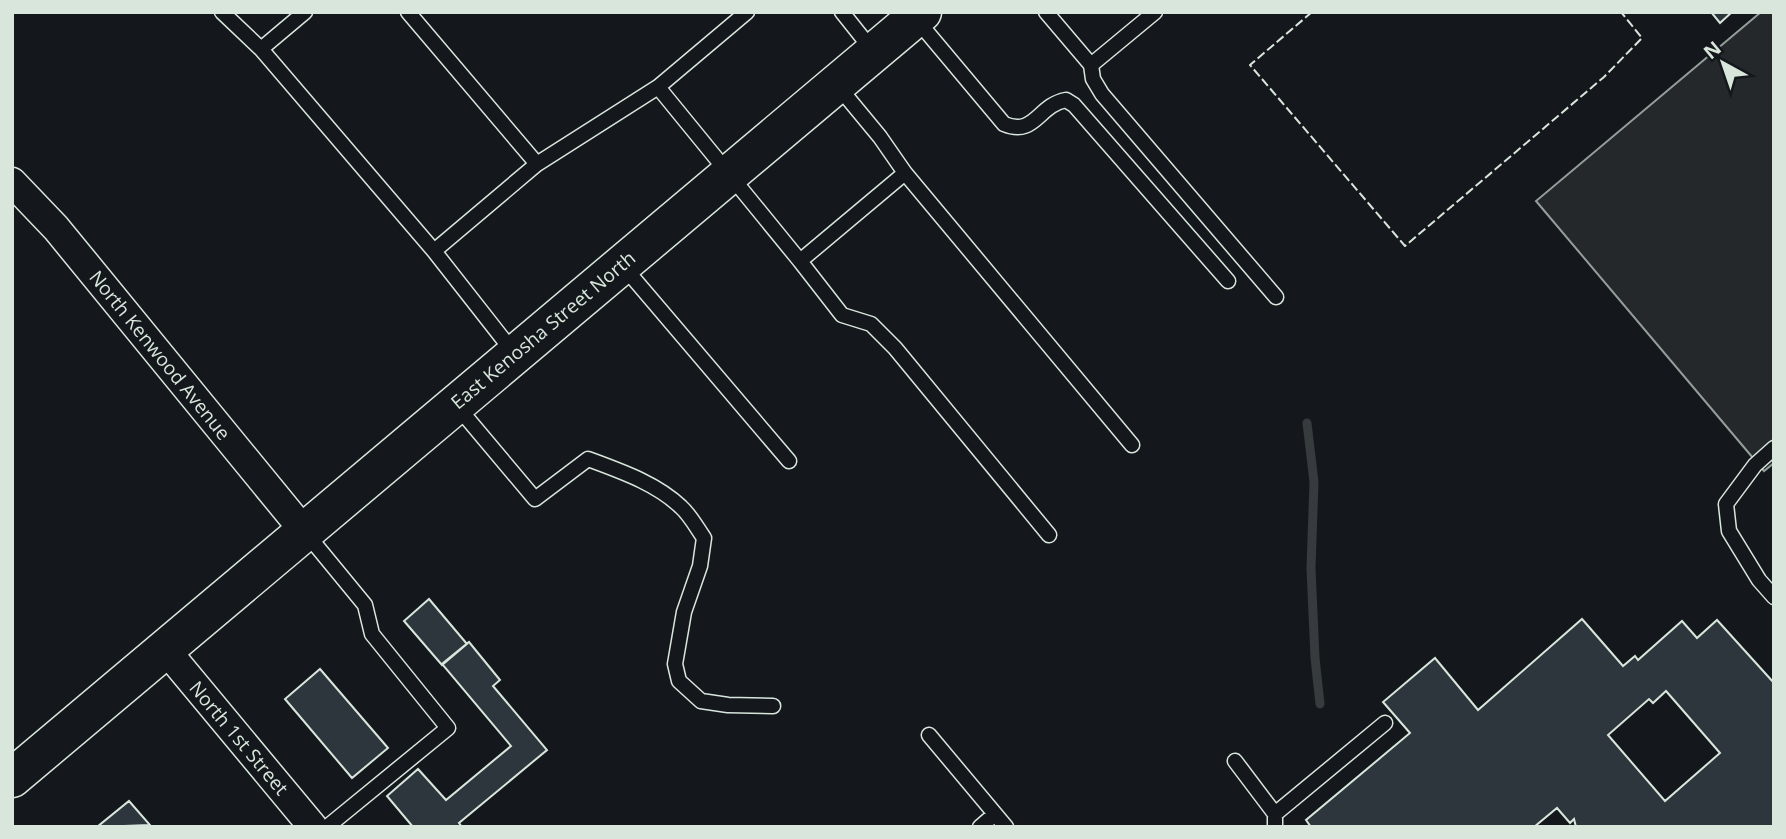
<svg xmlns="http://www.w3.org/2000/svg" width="1786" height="839" font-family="'Open Sans',sans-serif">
	<rect width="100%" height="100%" fill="#14181c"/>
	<path fill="#24282b" stroke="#939e99" stroke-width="2" d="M1761 12H1774V463L1764 471 1536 201Z"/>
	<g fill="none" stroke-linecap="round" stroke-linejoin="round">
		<path stroke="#363b3e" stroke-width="9" d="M1307 423 1314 482 1311 568 1315 658 1320 704"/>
	</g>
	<path fill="#2c363c" stroke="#d8e6dc" stroke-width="2" fill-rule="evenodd" d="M1711 12H1732L1720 23Z
		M429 599 467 644 442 665 404 621Z
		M1582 619 1623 666 1635 656 1638 660 1682 621 1697 638 1717 620 1774 683V827H1576L1574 819 1570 823 1557 808 1534 827H1311L1306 820 1410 733 1383 702 1435 658 1478 710ZM1666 691 1720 753 1665 801 1608 735 1649 699 1653 703Z
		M469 642 500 680 493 686 547 750 459 823 462 827H413L387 796 418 769 446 800 511 746 442 664Z
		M320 669 388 748 352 778 285 699Z
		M129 801 150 825 97 827Z"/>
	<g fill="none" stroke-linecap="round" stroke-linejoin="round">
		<g stroke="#d8e6dc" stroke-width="17">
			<path id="service" d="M222 12 261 49 434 251 514 353
				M408 12 537 164 434 251
				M842 12 873 51
				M1046 12 1091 65 1093 79 1102 94 1276 297
				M916 19 1004 124C1035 137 1038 105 1066 100L1074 105 1228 281
				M261 49 305 12
				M1091 65 1155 12
				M837 85 880 137 905 173 1132 445
				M658 87 800 261 905 173
				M537 164 658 87 747 12
				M800 261 842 315 871 324 895 348 1049 535
				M623 266 789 461
				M456 405 535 499 588 459C620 471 656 483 681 507 690 515 697 528 704 538L700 566 684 612 675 664 679 681 701 701 728 705 773 706
				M1774 448 1755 465 1726 504 1729 531 1759 580 1774 597
				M305 532 365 605 372 634 448 728 327 827
				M929 735 1006 827
				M1235 761 1275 814
				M980 827 995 814
				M1275 827V814L1385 723"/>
		</g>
		<g stroke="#d8e6dc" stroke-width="31">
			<path id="minor" d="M12 182 56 228 304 531
				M165 649 313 827"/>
		</g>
		<g stroke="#d8e6dc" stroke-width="41">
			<path id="primary" d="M12 778 922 12"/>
		</g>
		<use href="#service" stroke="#14181c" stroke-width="14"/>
		<use href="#minor" stroke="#14181c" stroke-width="28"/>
		<use href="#primary" stroke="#14181c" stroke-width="38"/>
		<path stroke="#d8e6dc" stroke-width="2" stroke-dasharray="9 3.5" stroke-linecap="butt" d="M1312 12 1250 65 1405 246 1604 77 1642 38 1621 12"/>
	</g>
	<g text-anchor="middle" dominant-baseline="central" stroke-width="5" stroke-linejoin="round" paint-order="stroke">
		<g font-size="19" fill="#d8e6dc" stroke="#14181c">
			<text transform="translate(543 330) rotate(-40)">East Kenosha Street North</text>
			<text transform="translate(160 355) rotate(51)">North Kenwood Avenue</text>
			<text transform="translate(239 738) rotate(50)">North 1st Street</text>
		</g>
	</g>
	<rect width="1786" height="839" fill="none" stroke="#d8e6dc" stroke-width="28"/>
	<g transform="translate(1723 63) rotate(320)" stroke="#14181c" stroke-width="5" paint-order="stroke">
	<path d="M0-5L12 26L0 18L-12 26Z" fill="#d8e6dc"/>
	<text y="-10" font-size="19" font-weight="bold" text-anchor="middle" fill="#d8e6dc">N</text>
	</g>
</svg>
